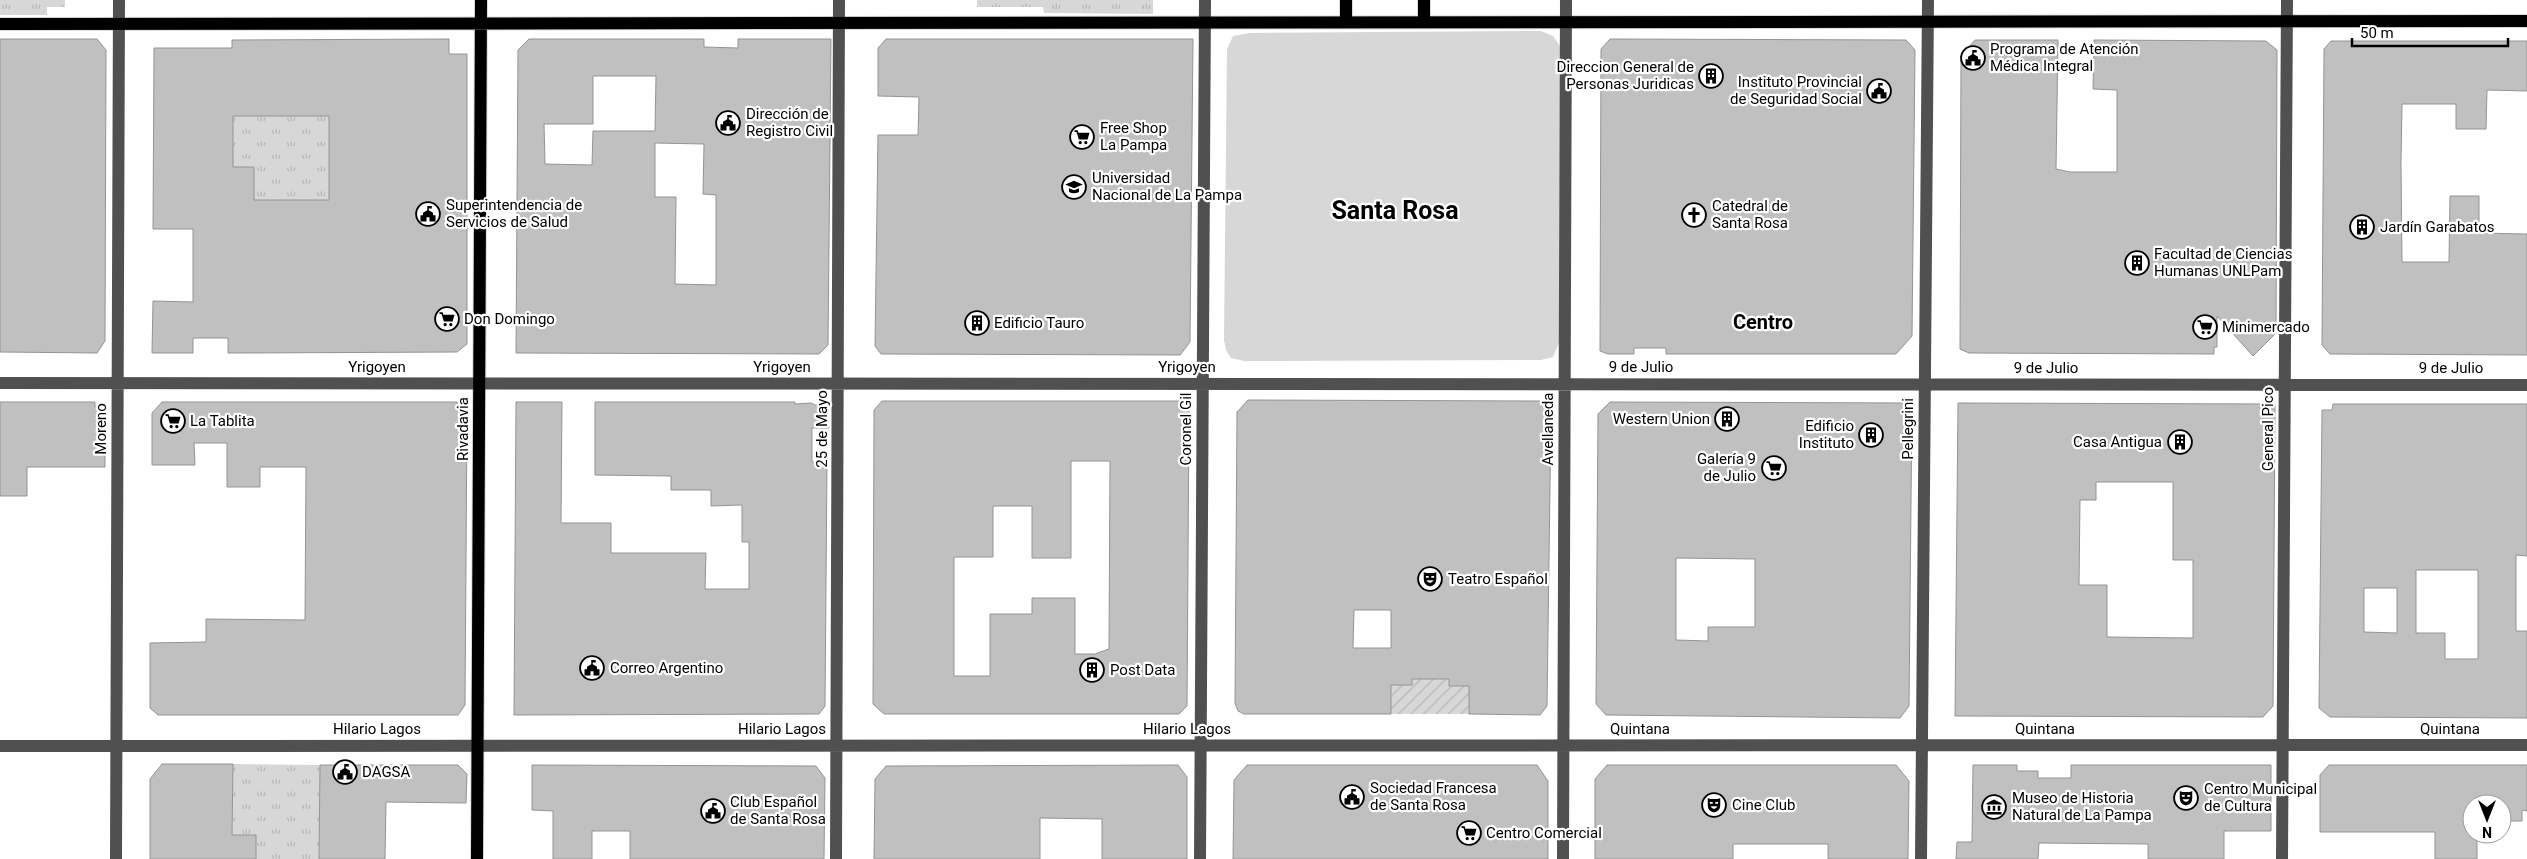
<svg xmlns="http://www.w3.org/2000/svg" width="2527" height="859" font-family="Roboto,sans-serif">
	<defs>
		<pattern id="grass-tufts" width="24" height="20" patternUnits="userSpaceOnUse" patternTransform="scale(1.25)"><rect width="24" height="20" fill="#d7d7d7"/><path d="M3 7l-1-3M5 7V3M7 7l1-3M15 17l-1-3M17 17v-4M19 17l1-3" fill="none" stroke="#b7b7b7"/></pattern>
		<pattern id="garden-furrows" width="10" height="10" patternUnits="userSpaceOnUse" patternTransform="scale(1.25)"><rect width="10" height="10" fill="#d7d7d7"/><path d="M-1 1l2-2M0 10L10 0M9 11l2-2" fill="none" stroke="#b7b7b7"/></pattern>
	</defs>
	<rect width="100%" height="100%" fill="#fff"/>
	<path fill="url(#grass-tufts)" d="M0 0H65V7H47V15H0Z
		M977 0H1153V14L1044 13 1043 7H977Z
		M233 116H329V171H467V200H254L233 167Z
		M233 764 320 765 319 859H256V835H232Z"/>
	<path fill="#d7d7d7" d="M1541 31 1553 36 1560 46 1559 343 1553 357 1541 360 1244 361 1231 358 1226 350 1224 340 1227 49 1233 36 1250 33Z"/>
	<path fill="url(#garden-furrows)" d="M1412 679H1449V686H1469V714H1391V685H1411Z"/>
	<path fill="#c0c0c0" stroke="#949494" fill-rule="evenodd" d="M0 39H97L106 50 105 341 97 353 0 352Z
		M449 39V54H467V344L457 352 243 353H228V338H193V353H152L153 301 193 302V229H153L154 48H232V40ZM233 116H329V200H254V167H233Z
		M529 39H704V47L738 48V39H831L828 345 819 354 516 353 518 50ZM593 76H656L655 131H593L592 165 545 164 544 124H593ZM655 143 704 144 703 194 716 195V285L675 284 676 197H655Z
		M886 39H1193L1190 342 1180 355 881 354 875 346 878 135H918L919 97 878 96V48Z
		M1610 39 1906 40 1915 50 1912 336 1896 354H1666V348H1634V354H1608L1600 351 1601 49Z
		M1975 40H2058L2056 169 2070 172H2117V90L2093 89 2094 40 2266 41 2277 50 2276 333 2253 356 2217 316V347H2214V354L1969 353 1960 349 1961 56Z
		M2331 41H2527V91L2487 90 2486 129H2456V104H2402L2401 163 2402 262H2449L2450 196H2479V233L2527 234V355L2330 354 2322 345 2324 49Z
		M1248 400 1540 401 1551 413 1547 706 1540 715 1469 714V686H1449V679H1412V685H1391V714H1244L1238 711 1235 703 1237 412ZM1354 610H1391V648H1353Z
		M882 401H1181L1189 411 1187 706 1179 714H884L873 704 874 410ZM1071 461H1110L1109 649 1095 654H1075V598H1032V614H990V676H954V557H993V506H1032V558H1071Z
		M0 402H95V407H102V413H105V467H27V496H0Z
		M162 402H457L467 414 465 705 458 715H158L150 708V643L206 642V619L305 620 306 467H260V487H227V443H194L195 465H152V413Z
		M516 402H562L561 523H611V553H706L705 589H749V542H742V505L711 506V490H671V476L595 475V402H795V404L811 403 822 408 829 428H812V462H827L825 706 819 714 514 715Z
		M1610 402 1912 403 1909 706 1900 718 1606 715 1596 704 1598 414ZM1676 558 1755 559V627H1708V641L1676 640Z
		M1958 403 2275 404 2273 706 2263 717 1955 716ZM2096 482H2173V560H2193V638L2107 637V585H2079L2080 500H2096Z
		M2333 404H2527V556L2516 555V631H2527V718L2330 717 2319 708 2322 410H2332ZM2416 570H2478V659H2445V633H2416ZM2364 588H2397V633L2364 632Z
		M162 764H233L232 835H256V859H150V779Z
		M320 765H458L467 774 466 803 386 802 385 859H319Z
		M532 765 816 766 825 778 824 859H630V831H592V859H553V811L532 810Z
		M1178 765 1187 777V859H1102V819L1040 818V859H874L875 779 886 766Z
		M1247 765H1537L1548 781V859H1233L1234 780Z
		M1607 765H1896L1909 781 1908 859H1828V844H1733V859H1595V779Z
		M1973 765H2017V771H2038V778H2071V765H2271V831H2224V859H2148V844L2039 843 2038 859H1956L1957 842H1972Z
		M2329 765H2527V811L2522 810V821H2502V804H2472V834H2477V859H2435V832H2320V775Z"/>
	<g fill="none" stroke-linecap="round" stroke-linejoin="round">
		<g stroke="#dbdbdb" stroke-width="14">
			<path id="major" d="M1346 0V22
				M1424 0V22
				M0 24 2527 21
				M477 859 481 0"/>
		</g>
		<path stroke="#505050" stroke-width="12" d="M0 383 2527 385
			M0 746 2527 745
			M116 859 119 0
			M836 859 839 0
			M1200 859 1205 0
			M1563 859 1566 0
			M1921 859 1928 0
			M2282 859 2287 0"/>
		<use href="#major" stroke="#000" stroke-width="12"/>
	</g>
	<defs>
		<g id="civic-ring" transform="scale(1.25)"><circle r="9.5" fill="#fff" stroke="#000" stroke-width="1.5"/><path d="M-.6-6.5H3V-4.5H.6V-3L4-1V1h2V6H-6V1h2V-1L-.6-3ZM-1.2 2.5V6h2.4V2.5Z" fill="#000"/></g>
		<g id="building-ring" transform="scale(1.25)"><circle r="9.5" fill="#fff" stroke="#000" stroke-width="1.5"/><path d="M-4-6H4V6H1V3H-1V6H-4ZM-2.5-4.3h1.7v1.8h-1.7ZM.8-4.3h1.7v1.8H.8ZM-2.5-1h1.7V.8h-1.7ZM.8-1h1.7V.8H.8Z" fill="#000"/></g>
		<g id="supermarket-ring" transform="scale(1.25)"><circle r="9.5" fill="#fff" stroke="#000" stroke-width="1.5"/><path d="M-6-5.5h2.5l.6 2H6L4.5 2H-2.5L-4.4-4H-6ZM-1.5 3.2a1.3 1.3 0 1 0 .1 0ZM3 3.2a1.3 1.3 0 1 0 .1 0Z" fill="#000"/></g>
		<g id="university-ring" transform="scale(1.25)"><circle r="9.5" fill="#fff" stroke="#000" stroke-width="1.5"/><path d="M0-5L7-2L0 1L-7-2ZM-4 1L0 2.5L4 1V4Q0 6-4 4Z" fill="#000"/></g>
		<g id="church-ring" transform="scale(1.25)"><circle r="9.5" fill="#fff" stroke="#000" stroke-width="1.5"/><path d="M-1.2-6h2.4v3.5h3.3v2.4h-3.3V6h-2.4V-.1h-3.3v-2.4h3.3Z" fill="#000"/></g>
		<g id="theatre-ring" transform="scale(1.25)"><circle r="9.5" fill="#fff" stroke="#000" stroke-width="1.5"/><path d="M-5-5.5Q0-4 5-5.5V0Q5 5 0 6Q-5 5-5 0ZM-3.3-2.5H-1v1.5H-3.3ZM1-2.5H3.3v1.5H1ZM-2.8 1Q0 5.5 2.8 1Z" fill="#000"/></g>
		<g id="museum-ring" transform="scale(1.25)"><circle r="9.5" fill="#fff" stroke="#000" stroke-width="1.5"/><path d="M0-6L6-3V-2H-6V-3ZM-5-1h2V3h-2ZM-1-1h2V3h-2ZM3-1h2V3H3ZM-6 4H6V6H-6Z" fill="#000"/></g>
	</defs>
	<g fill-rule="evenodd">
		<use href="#civic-ring" x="1973" y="58"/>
		<use href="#building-ring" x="1711" y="76"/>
		<use href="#civic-ring" x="1879" y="91"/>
		<use href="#civic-ring" x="728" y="123"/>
		<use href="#supermarket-ring" x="1082" y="137"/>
		<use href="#university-ring" x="1074" y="187"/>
		<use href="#civic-ring" x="428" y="214"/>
		<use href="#church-ring" x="1694" y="215"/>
		<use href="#building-ring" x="2362" y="227"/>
		<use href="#building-ring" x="2137" y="263"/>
		<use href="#supermarket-ring" x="447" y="319"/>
		<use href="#building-ring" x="977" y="323"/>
		<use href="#supermarket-ring" x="2205" y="327"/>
		<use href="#building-ring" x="1727" y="419"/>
		<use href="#supermarket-ring" x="173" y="421"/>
		<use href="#building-ring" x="1871" y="435"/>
		<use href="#building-ring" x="2180" y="442"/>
		<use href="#supermarket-ring" x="1774" y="468"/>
		<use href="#theatre-ring" x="1430" y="579"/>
		<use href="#civic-ring" x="592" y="668"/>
		<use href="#building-ring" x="1092" y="670"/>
		<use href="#civic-ring" x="345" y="772"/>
		<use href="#civic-ring" x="1352" y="797"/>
		<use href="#theatre-ring" x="2186" y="798"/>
		<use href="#theatre-ring" x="1714" y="805"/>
		<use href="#museum-ring" x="1994" y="807"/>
		<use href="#civic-ring" x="713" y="811"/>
		<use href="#supermarket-ring" x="1469" y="833"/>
	</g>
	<g text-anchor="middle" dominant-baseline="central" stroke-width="4.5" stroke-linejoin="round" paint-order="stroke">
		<g font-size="15" fill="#000" stroke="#fff" text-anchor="start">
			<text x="1990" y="49">Programa de Atención<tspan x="1990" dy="17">Médica Integral</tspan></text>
			<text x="1694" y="67" text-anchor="end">Direccion General de<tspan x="1694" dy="17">Personas Juridicas</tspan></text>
			<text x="1862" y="82" text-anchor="end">Instituto Provincial<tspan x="1862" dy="17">de Seguridad Social</tspan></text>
			<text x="746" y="114">Dirección de<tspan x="746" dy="17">Registro Civil</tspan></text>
			<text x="1100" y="128">Free Shop<tspan x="1100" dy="17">La Pampa</tspan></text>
			<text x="1092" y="178">Universidad<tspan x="1092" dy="17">Nacional de La Pampa</tspan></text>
			<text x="446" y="205">Superintendencia de<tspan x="446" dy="17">Servicios de Salud</tspan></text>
			<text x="1712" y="206">Catedral de<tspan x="1712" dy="17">Santa Rosa</tspan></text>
			<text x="2380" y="227">Jardín Garabatos</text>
			<text x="2154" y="254">Facultad de Ciencias<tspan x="2154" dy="17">Humanas UNLPam</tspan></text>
			<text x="464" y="319">Don Domingo</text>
			<text x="994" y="323">Edificio Tauro</text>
			<text x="2222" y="327">Minimercado</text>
			<text x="1710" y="419" text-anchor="end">Western Union</text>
			<text x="190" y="421">La Tablita</text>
			<text x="1854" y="426" text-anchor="end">Edificio<tspan x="1854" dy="17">Instituto</tspan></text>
			<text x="2162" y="442" text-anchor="end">Casa Antigua</text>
			<text x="1756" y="459" text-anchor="end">Galería 9<tspan x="1756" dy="17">de Julio</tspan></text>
			<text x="1448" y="579">Teatro Español</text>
			<text x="610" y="668">Correo Argentino</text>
			<text x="1110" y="670">Post Data</text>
			<text x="362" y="772">DAGSA</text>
			<text x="1370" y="788">Sociedad Francesa<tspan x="1370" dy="17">de Santa Rosa</tspan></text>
			<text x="2204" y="789">Centro Municipal<tspan x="2204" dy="17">de Cultura</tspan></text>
			<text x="2012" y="798">Museo de Historia<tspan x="2012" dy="17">Natural de La Pampa</tspan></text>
			<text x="730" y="802">Club Español<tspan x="730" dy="17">de Santa Rosa</tspan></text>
			<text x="1732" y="805">Cine Club</text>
			<text x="1486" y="833">Centro Comercial</text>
		</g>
		<g font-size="15" fill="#000" stroke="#fff">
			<text x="377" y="367">Yrigoyen</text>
			<text x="782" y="367">Yrigoyen</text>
			<text x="1187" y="367">Yrigoyen</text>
			<text x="1641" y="367">9 de Julio</text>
			<text x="2046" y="368">9 de Julio</text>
			<text x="2451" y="368">9 de Julio</text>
			<text transform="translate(101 429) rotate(-90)">Moreno</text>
			<text transform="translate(463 429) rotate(-90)">Rivadavia</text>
			<text transform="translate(822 429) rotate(-90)">25 de Mayo</text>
			<text transform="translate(1186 429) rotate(-90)">Coronel Gil</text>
			<text transform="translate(1548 429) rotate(-90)">Avellaneda</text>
			<text transform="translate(1908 429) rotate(-90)">Pellegrini</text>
			<text transform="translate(2268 429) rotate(-90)">General Pico</text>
			<text x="377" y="729">Hilario Lagos</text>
			<text x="782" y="729">Hilario Lagos</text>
			<text x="1187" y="729">Hilario Lagos</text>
			<text x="1640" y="729">Quintana</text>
			<text x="2045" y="729">Quintana</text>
			<text x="2450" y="729">Quintana</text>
		</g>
		<g font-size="20" font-weight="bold" fill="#000" stroke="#fff">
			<text x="1763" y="322">Centro</text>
		</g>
		<g font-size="25" font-weight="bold" fill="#000" stroke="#fff">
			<text x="1395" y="210">Santa Rosa</text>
		</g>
	</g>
	<g transform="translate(2487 819) rotate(180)"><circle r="24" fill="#ffffff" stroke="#999999"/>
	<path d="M0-4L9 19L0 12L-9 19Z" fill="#000000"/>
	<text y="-8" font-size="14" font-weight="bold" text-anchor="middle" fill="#000000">N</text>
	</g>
	<path d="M2352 38v8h156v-8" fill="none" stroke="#000000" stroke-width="2.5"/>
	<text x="2360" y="38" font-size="15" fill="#000000" stroke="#ffffff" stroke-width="4" paint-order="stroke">50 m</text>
</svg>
